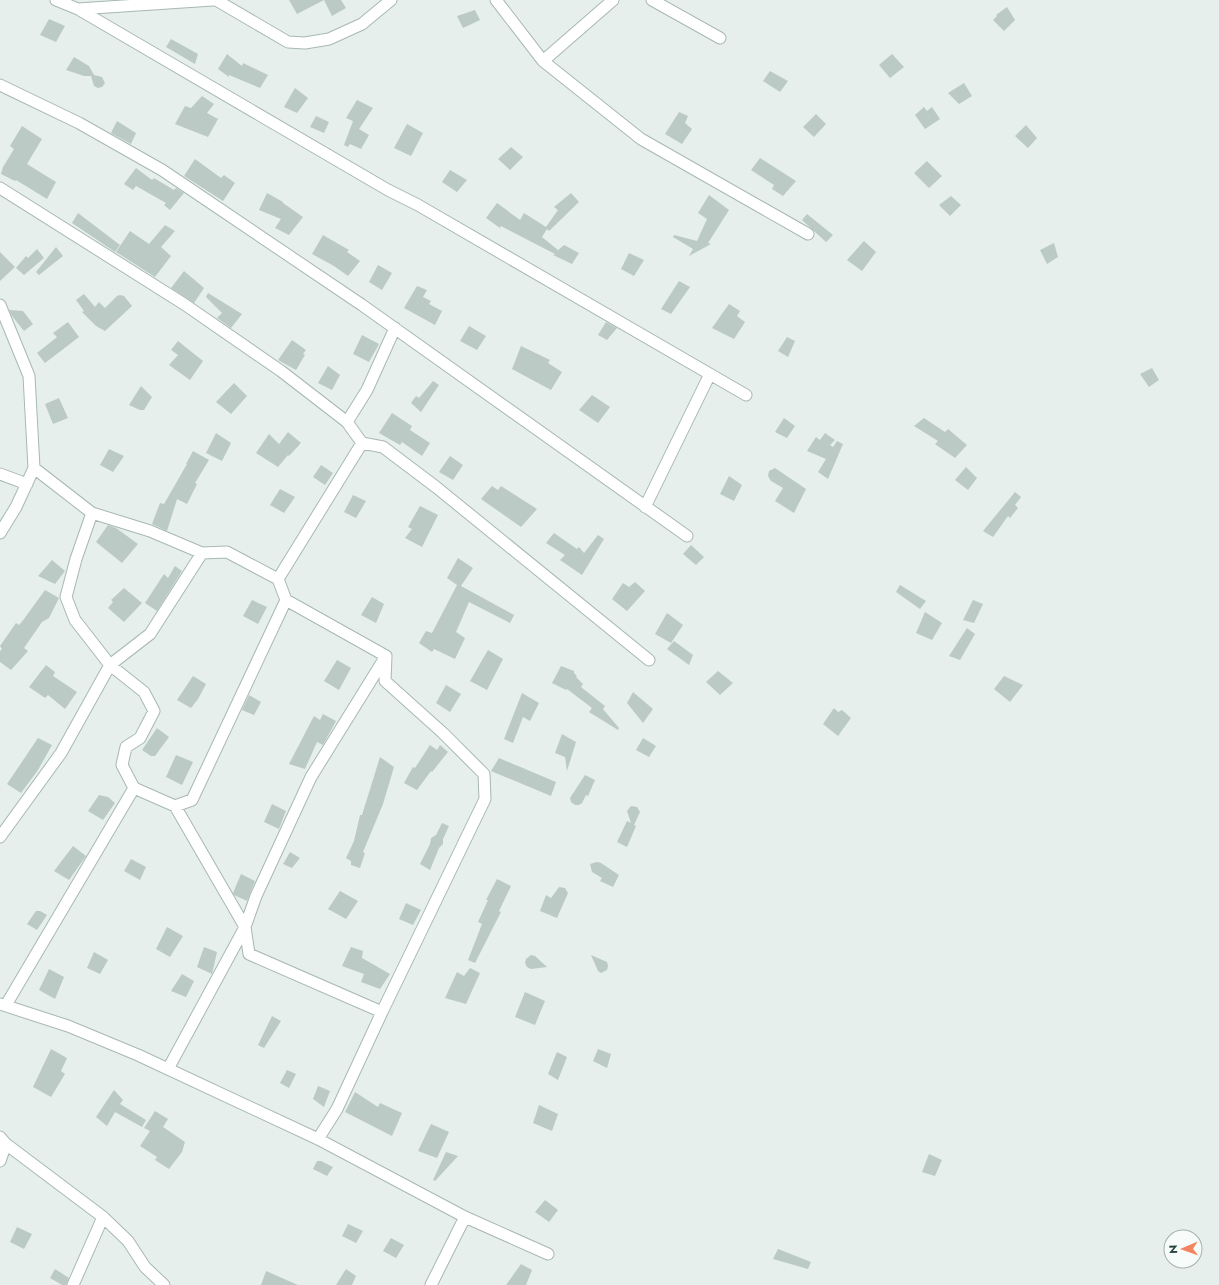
<svg xmlns="http://www.w3.org/2000/svg" width="1219" height="1285" font-family="Jost,sans-serif">
	<rect width="100%" height="100%" fill="#e6efeb"/>
	<path fill="#bbcac4" d="M289 0H341L346 8 332 16 324 0 297 14Z
		M1007 7 1015 20 1004 31 993 20 997 16 996 15Z
		M475 10 480 20 463 28 457 16Z
		M49 19 65 26 56 42 40 35Z
		M171 39 198 54 195 64 166 47Z
		M227 54 242 66 243 63 268 75 260 88 229 75V77L218 69Z
		M892 54 904 67 890 78 879 65Z
		M74 57 89 66 94 75 102 77 105 83 102 87 98 88 94 86 91 76H84L66 70Z
		M770 71 788 81 780 92 763 81Z
		M964 83 972 96 959 104 948 93Z
		M295 88 308 98 297 113 284 107Z
		M202 96 214 104 207 113 218 119 208 137 175 124 185 106 191 108Z
		M357 100 373 108 359 129 369 135 361 149 350 144 348 147 344 145 353 121 346 118Z
		M924 107 927 111 932 107 940 119 925 129 915 115Z
		M679 112 688 116 685 123 692 129 682 144 665 134Z
		M816 114 826 124 814 137 803 127Z
		M316 116 329 122 324 133 310 127Z
		M117 121 136 133 131 144 111 133Z
		M407 124 423 133 411 156 394 148Z
		M1026 125 1037 138 1028 148 1015 136Z
		M22 126 42 139 27 164 56 182 47 199 16 180 15 181 1 174 3 167 14 149 10 146Z
		M511 147 523 157 510 170 498 159Z
		M760 158 796 181 783 196 772 189 774 185 751 170Z
		M195 159 221 178 224 175 235 183 223 201 184 176Z
		M927 161 942 176 929 188 914 173Z
		M136 168 152 180 154 178 174 190 176 188 184 193 170 210 164 205 166 203 136 186 133 190 124 184Z
		M450 170 467 180 457 192 442 182Z
		M267 193 283 202V203L303 217 289 235 275 228 281 219 259 210Z
		M571 193 579 202 549 231 547 229 542 237 558 250 556 252 564 245 579 253 572 264 553 255 555 254 501 226 500 228 486 218 497 203 520 220 524 213 546 227 558 210 554 207Z
		M709 195 729 210 708 243 711 244 689 256 693 249 673 237 674 235 697 241 707 219 698 213Z
		M951 196 961 205 950 216 939 205Z
		M78 213 120 245 115 252 72 223Z
		M807 214 833 235 826 242 802 220Z
		M165 225 175 231 161 247 171 256 155 277 116 252 130 231 149 244Z
		M323 235 349 250 347 252 360 261 348 276 334 266 312 254Z
		M864 241 876 252 862 271 847 260Z
		M1054 243 1058 257 1047 264 1040 250Z
		M56 247 63 256 39 275 36 272Z
		M37 249 44 258 24 275 16 268 26 256 28 258Z
		M0 252 15 267 0 281Z
		M629 253 644 260 634 276 621 269Z
		M378 265 392 273 382 290 369 282Z
		M184 271 204 288 194 303 171 288Z
		M679 281 690 287 671 314 661 309Z
		M417 286 427 290 423 297 431 301 429 304 442 311 435 325 404 308Z
		M208 293 242 314 231 328 217 318 222 313 206 297Z
		M84 294 95 307 99 302 105 308 117 296 120 295 124 296 132 306 105 331 96 326 82 312 84 311 76 300Z
		M729 304 740 311 737 316 745 322 734 339 712 328Z
		M9 310 23 311 33 324 24 331 12 316Z
		M68 322 79 337 45 363 37 353 57 337 53 333Z
		M606 322 617 328 607 340 598 335Z
		M469 326 486 336 477 350 460 341Z
		M362 335 379 344 369 362 353 354Z
		M787 337 795 341 788 357 778 351Z
		M292 340 306 350 303 354 305 355 296 370 278 360Z
		M178 341 203 361 190 380 169 365 178 355 171 350Z
		M521 346 550 360 548 363 562 372 551 390 512 369Z
		M328 366 340 375 332 390 318 383Z
		M1152 368 1159 380 1149 387 1140 374Z
		M433 381 439 385 421 412 411 403 416 396 419 398Z
		M234 383 247 396 231 414 216 402Z
		M141 386 152 397 144 410H140L129 405Z
		M592 395 610 407 598 423 579 410Z
		M59 398 68 418 53 424 45 404Z
		M392 413 412 426 410 430 430 443 422 456 402 442 400 445 379 433Z
		M784 418 795 426 787 438 775 432Z
		M924 418 945 432 948 429 967 445 955 458 935 444 938 441 914 426Z
		M288 432 301 443 289 456 288 455 278 467 256 453 269 434 279 444Z
		M216 433 231 443 222 461 206 453Z
		M825 433 835 440 830 445 833 447 837 441 843 444 828 479 818 472 826 459 807 451 816 437 820 440Z
		M109 449 124 456 113 472 100 465Z
		M193 451 209 460 195 483 197 484 187 504 177 499 167 531 152 524 160 503 164 504 187 464H186Z
		M450 456 463 465 453 480 439 472Z
		M321 465 333 473 325 485 313 477Z
		M966 467 977 478 968 490 955 480Z
		M775 468 806 489 794 513 775 501 783 488 771 481 768 476 769 471Z
		M729 476 742 485 734 501 720 494Z
		M492 486 498 490 501 486 537 509 521 527 481 499Z
		M280 489 295 497 284 513 270 505Z
		M1015 492 1021 497 1015 505 1018 508 1010 518 1008 516 993 537 983 531Z
		M353 495 366 501 356 518 344 512Z
		M420 506 438 515 422 547 405 538 412 529 408 527Z
		M108 525 116 528 138 544 122 563 96 542Z
		M554 533 577 549 579 547 584 553 598 535 604 539 582 575 560 560 565 555 546 543Z
		M691 545 704 557 696 565 683 554Z
		M458 558 473 568 461 586 514 615 510 623 469 602 456 632 465 638 455 659 434 649 432 652 419 643 426 631 432 633 457 585 447 578Z
		M52 560 65 571 55 584 38 576Z
		M175 566 182 571 157 611 145 603 164 574 168 578Z
		M635 582 645 591 627 611 612 599 623 583 629 587Z
		M900 585 926 601 920 609 896 592Z
		M124 588 142 603 124 622 108 608 113 602 111 600Z
		M45 590 59 598 49 618 42 622 24 648 28 651 11 670 0 662V651L2 649 0 646 16 623 19 625 24 619Z
		M372 597 384 604 376 623 361 615Z
		M252 600 267 607 258 624 243 616Z
		M973 600 983 604 974 623 963 620Z
		M925 612 942 623 932 640 916 633Z
		M667 613 683 625 671 643 655 634Z
		M967 628 975 634 960 660 949 656Z
		M674 641 693 655 689 665 667 649Z
		M488 650 503 659 487 690 470 681Z
		M337 660 351 668 339 690 324 681Z
		M46 665 55 672 53 676 77 692 65 709 48 695 45 698 29 687Z
		M561 666 574 671V673L577 676 576 677 583 684 581 687 605 706 603 709 619 728 618 730 589 712 592 708 567 689 566 690 552 683Z
		M718 671 733 683 720 695 706 682Z
		M193 676 206 684 198 699 191 708 177 700Z
		M1004 676 1023 685 1010 702 994 689Z
		M446 685 461 694 450 712 436 703Z
		M633 692 653 709 643 723 627 703Z
		M522 693 539 703 530 721 523 717 513 743 504 739Z
		M249 695 261 702 254 715 242 710Z
		M834 708 838 712 842 710 851 718 838 736 823 724Z
		M323 714 336 721 323 745 317 742 305 769 289 764 314 716 320 720Z
		M157 728 169 737 155 756H151L142 750Z
		M562 734 576 742 567 771 565 757 555 753Z
		M38 738 52 745 38 770 21 793 7 784Z
		M643 738 656 746 649 757 636 750Z
		M430 745 437 750 440 745 448 752 432 772 431 771 417 790 404 783 413 767 415 768Z
		M176 755 193 762 182 785 166 777Z
		M380 757 394 767 383 804 363 852 365 853 360 868 351 865V861L346 858 354 841 360 815H362Z
		M499 758 556 782 551 796 491 771Z
		M585 775 595 780 588 796 586 795 582 803 579 805H575L571 802 570 798Z
		M99 795 108 797 115 803 103 820 88 811Z
		M272 804 286 811 279 829 264 822Z
		M631 806 637 807 640 812 634 825 636 826 627 847 617 842 627 821 631 823 627 811Z
		M442 823 449 826 443 839V844L439 848 430 870 420 864 430 844 431 838 436 835Z
		M73 846 86 856 69 880 54 871Z
		M290 852 300 858 292 868 283 864Z
		M131 859 146 867 140 880 124 871Z
		M597 862 601 863 619 875 613 887 600 881 602 878 592 872 590 864Z
		M241 874 255 881 247 901 234 895 233 893Z
		M497 879 511 886 499 911 501 912 475 963 468 960 482 924 478 922 488 900H486Z
		M559 887 565 888 568 893 557 918 540 911 546 895 551 898Z
		M340 891 358 901 346 919 328 909Z
		M406 903 421 910 413 925 399 919Z
		M36 911H40L47 915 37 930 27 924Z
		M167 927 183 936 170 957 156 949Z
		M204 947 217 952 212 974 197 967Z
		M351 947 363 951 362 958 390 974 380 989 361 982 364 974 342 966Z
		M94 952 108 960 100 974 87 968Z
		M531 955 535 956 547 967 531 969 527 967 525 963 526 959Z
		M591 955 607 962 608 966 607 970 601 973 598 971Z
		M470 968 480 973 466 1004 445 998 457 972 464 976Z
		M49 969 64 977 55 999 39 990Z
		M182 974 194 981 186 997 171 991Z
		M525 992 545 1001 535 1025 515 1017Z
		M272 1016 281 1021 264 1048 258 1045Z
		M51 1049 67 1058 61 1071 65 1074 51 1097 33 1087Z
		M598 1049 611 1054 607 1068 593 1061Z
		M557 1052 567 1057 558 1080 548 1074Z
		M287 1070 296 1074 289 1088 280 1083Z
		M318 1086 330 1091 324 1107 313 1099Z
		M114 1090 123 1100 120 1104 146 1120 142 1127 115 1112 107 1126 96 1117Z
		M355 1092 378 1107 380 1103 402 1113 392 1136 345 1112Z
		M539 1105 558 1114 552 1131 533 1123Z
		M155 1111 168 1119 163 1127 185 1142 182 1152 169 1169 155 1160 157 1157 140 1146 150 1131 144 1128Z
		M431 1124 449 1132 437 1158 418 1151Z
		M446 1152 458 1156 435 1181 433 1180Z
		M929 1154 942 1160 935 1176 922 1172Z
		M317 1161H321L333 1167 327 1176 313 1169Z
		M545 1200 558 1210 549 1222 535 1212Z
		M348 1224 363 1231 356 1243 342 1236Z
		M17 1227 32 1234 24 1249 10 1242Z
		M391 1238 404 1245 396 1258 383 1251Z
		M778 1249 811 1262 808 1269 773 1259Z
		M521 1264 532 1270 526 1285H506Z
		M55 1269 69 1278 66 1285H62L50 1278Z
		M346 1269 356 1276 352 1285H336Z
		M266 1271 298 1285H261Z"/>
	<g fill="none" stroke-linecap="round" stroke-linejoin="round">
		<g stroke="#a8b8b2" stroke-width="13">
			<path id="minor" d="M56 0 78 9 388 190 418 205 746 395
				M216 0 288 42 305 43 329 39 362 24 391 0
				M496 0 543 61 613 0
				M652 0 720 38
				M78 9 213 0
				M543 61 641 139 808 234
				M0 85 79 123 162 170 362 305 687 536
				M0 188 184 304 281 371 347 422
				M0 305 29 376 34 468 92 513 150 531 202 553 227 552 278 579 362 443
				M395 328 367 390 347 422 362 443 383 447 436 487 649 660
				M0 474 27 484
				M645 507 710 374
				M0 533 16 507 34 468
				M134 788 175 806 192 800 286 600 278 579
				M175 806 245 927 249 954 382 1012 485 799 484 774 443 733 385 681 386 656 286 600
				M0 837 61 753 110 665 150 634 202 553
				M0 1004 68 1026 138 1055 318 1139 465 1217 548 1254
				M6 1005 134 788 122 765 126 747 140 738 154 711 144 692 110 665 75 620 66 597 76 559 92 513
				M168 1069 245 927 256 896 311 777 386 656
				M0 1137 6 1144 103 1217 128 1241 145 1267 164 1285
				M318 1139 337 1109 382 1012
				M0 1161 6 1144
				M73 1285 103 1217
				M431 1285 465 1217"/>
		</g>
		<use href="#minor" stroke="#fff" stroke-width="11"/>
	</g>
	<g transform="translate(1183 1249) rotate(268)"><circle r="19" fill="#f7fbf9" stroke="#a3b1ad"/>
	<path d="M0-3L7 15L0 10L-7 15Z" fill="#f4845f"/>
	<text y="-6" font-size="11" font-weight="bold" text-anchor="middle" fill="#24423a">N</text>
	</g>
</svg>
